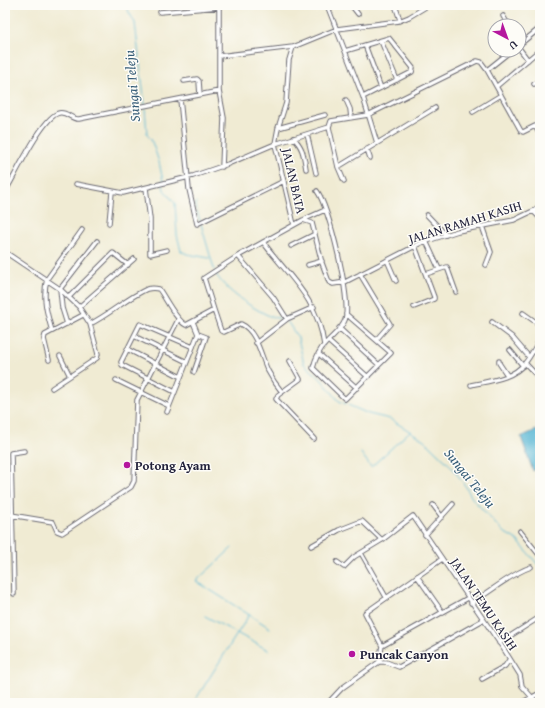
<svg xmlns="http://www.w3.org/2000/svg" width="545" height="708" font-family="'Gentium Book Plus',serif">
	<rect width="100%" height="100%" fill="#fdfcf7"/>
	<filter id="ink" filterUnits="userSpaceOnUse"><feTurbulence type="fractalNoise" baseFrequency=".025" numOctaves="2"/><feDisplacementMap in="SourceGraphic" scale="8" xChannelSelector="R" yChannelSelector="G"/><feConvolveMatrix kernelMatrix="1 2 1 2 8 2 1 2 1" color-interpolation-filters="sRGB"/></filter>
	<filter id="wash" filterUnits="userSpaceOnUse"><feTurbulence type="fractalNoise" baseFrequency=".012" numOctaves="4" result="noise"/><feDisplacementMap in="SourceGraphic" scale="16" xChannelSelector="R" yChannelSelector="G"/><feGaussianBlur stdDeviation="0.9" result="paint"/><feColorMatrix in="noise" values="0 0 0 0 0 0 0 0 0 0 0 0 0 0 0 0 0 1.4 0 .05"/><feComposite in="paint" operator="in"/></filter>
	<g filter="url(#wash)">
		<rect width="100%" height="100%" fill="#f0ebd3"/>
		<path fill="#54b5d3" stroke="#3b6c87" d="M536 430 540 434V466L533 471 521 437Z"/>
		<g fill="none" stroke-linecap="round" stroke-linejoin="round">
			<path stroke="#54b5d3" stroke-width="1" d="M125 5 135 23 145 105
				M145 108 147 135 151 139 159 162 163 181
				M163 185 164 190 175 203 177 235 181 251 187 254 209 258
				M196 202V208L200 221
				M201 224 214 269
				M215 272C223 290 255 310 272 317 276 318 281 318 285 320
				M287 321 298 338 304 364 320 378 339 401 369 414 390 419 424 440 452 467 466 487 472 498 502 531 517 540 540 567
				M361 453 371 467 409 432
				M232 548 196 581 270 628
				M205 616 268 650
				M196 699 249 615"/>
		</g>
	</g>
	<g filter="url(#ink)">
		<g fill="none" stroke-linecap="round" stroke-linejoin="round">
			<g stroke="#6a6870" stroke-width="5.5">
				<path id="minor" d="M219 5V91L224 118 222 167
					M327 5 363 97 377 143
					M351 5 358 14
					M395 5 400 20
					M160 12 219 7
					M503 16 509 26
					M381 41 397 80
					M365 45 381 88
					M519 45 540 28
					M519 48 528 60
					M345 51 389 38 413 68 412 72 363 97
					M219 56 293 47
					M487 70 512 50
					M184 81 197 79 199 81 200 95
					M534 84 540 80
					M497 86 536 53
					M180 99 189 189 197 224 284 181
					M346 100 350 109 351 118
					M473 112 501 95
					M329 127 338 167 344 181
					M278 128 325 115
					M307 134 316 173
					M293 138C303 146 304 157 306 169
					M367 149 370 158
					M338 167 435 108
					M76 184 123 193 193 176 228 164 275 144 329 127 331 121 368 115 477 61 481 62 487 70 521 131 523 132 535 126 540 135
					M146 188 150 219V254L167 250
					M317 191C329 206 352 302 345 320 342 329 332 336 326 343 320 349 315 360 313 368L345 399 379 365 339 328
					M5 192C15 176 43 116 59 113 67 111 71 120 79 119L219 91
					M533 211 540 218
					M427 215 446 235
					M305 219 325 210
					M109 223 112 192
					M294 225 275 144 278 128 286 103 289 60 293 47 337 29 399 21 409 17 429 5
					M482 226 491 252 486 265
					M426 241 439 269
					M263 242C289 277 318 299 324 345
					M291 246 315 234
					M5 252 60 289 79 307 90 324C110 314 127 298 147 289 151 288 155 288 159 289 166 299 176 320 186 325L214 310 204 278 238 256 303 220 312 223 322 263 329 282 333 284 345 282 421 243 458 231 514 220 535 210 540 205
					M238 256 273 297 287 319
					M387 260 396 281
					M308 265 322 261
					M360 274 390 324 376 340
					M426 274 447 267 456 292
					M69 297 113 253 128 265
					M79 307 134 259
					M414 307 434 299V297L415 246
					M214 310 221 331 224 332 241 324C257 331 261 357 268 371 272 379 277 386 282 392
					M523 313 540 325
					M346 314 391 353 379 365
					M492 322 512 337 529 357
					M67 324 62 308 60 289 97 241
					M52 331C47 314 42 297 47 279L82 230
					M134 336 187 362
					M328 341 368 377
					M256 343 287 319 314 307
					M127 349 181 377
					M510 350 523 366
					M319 354 357 388
					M60 356 70 376
					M49 360 44 339 45 335 83 315
					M290 361 300 379 278 395 276 399 314 439
					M499 361V363L507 375
					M525 363 540 379
					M194 372 206 337 198 334
					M116 380 169 406
					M471 385C489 381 513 379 525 363 531 356 535 347 540 339
					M52 388 97 358 98 354 90 324
					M175 392 122 365 121 362 140 324 193 347
					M167 412 198 334 193 322
					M433 505 442 517
					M5 514 53 522 57 531 62 533 131 487 134 481 137 400 178 320
					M520 531 540 556
					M425 535 453 504
					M311 546 339 530 362 521 382 540
					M361 553 386 597
					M337 562 344 567 354 557 382 540 413 516 505 651 520 675 522 686 537 703
					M417 576 443 613
					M14 594 11 453 24 451
					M471 603C491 592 510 574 531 567
					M499 643 540 617
					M382 646 468 598
					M379 662 382 646 365 613 442 559
					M482 679 505 666 509 660
					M328 703 342 688 379 662H386L399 667 483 620
					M521 703 540 693"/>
			</g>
			<g stroke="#6a6870" stroke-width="6">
				<path id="tertiary" d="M536 5 540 9"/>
			</g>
			<use href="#minor" stroke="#fff" stroke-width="3.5"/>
			<use href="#tertiary" stroke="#fff" stroke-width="4.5"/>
		</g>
	</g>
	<g fill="#b5179e" stroke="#fdfcf7" stroke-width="1.5">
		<circle cx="127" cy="465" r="4"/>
		<circle cx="352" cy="654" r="4"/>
	</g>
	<g text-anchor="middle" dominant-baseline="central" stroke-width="3" stroke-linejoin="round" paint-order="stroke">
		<g font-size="13" fill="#22223b" stroke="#fdfcf7">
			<text transform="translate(294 181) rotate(77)">JALAN BATA</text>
			<text transform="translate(465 222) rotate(-17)">JALAN RAMAH KASIH</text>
			<text transform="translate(484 604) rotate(56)">JALAN TEMU KASIH</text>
		</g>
		<g font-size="13" font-weight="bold" fill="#22223b" stroke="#fdfcf7" text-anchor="start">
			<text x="135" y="465">Potong Ayam</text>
			<text x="360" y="654">Puncak Canyon</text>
		</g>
		<g font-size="14" font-style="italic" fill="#365d78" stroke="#fdfcf7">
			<text transform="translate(132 86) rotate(-95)">Sungai Teleju</text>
			<text transform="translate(470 478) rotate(51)">Sungai Teleju</text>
		</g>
	</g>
	<rect width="545" height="708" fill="none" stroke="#fdfcf7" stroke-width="20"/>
	<g transform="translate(507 38) rotate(139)"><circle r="19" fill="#fdfcf7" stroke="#a5a5ac"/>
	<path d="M0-3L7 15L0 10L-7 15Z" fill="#b5179e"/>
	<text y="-6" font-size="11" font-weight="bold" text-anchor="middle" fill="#22223b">U</text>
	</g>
</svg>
